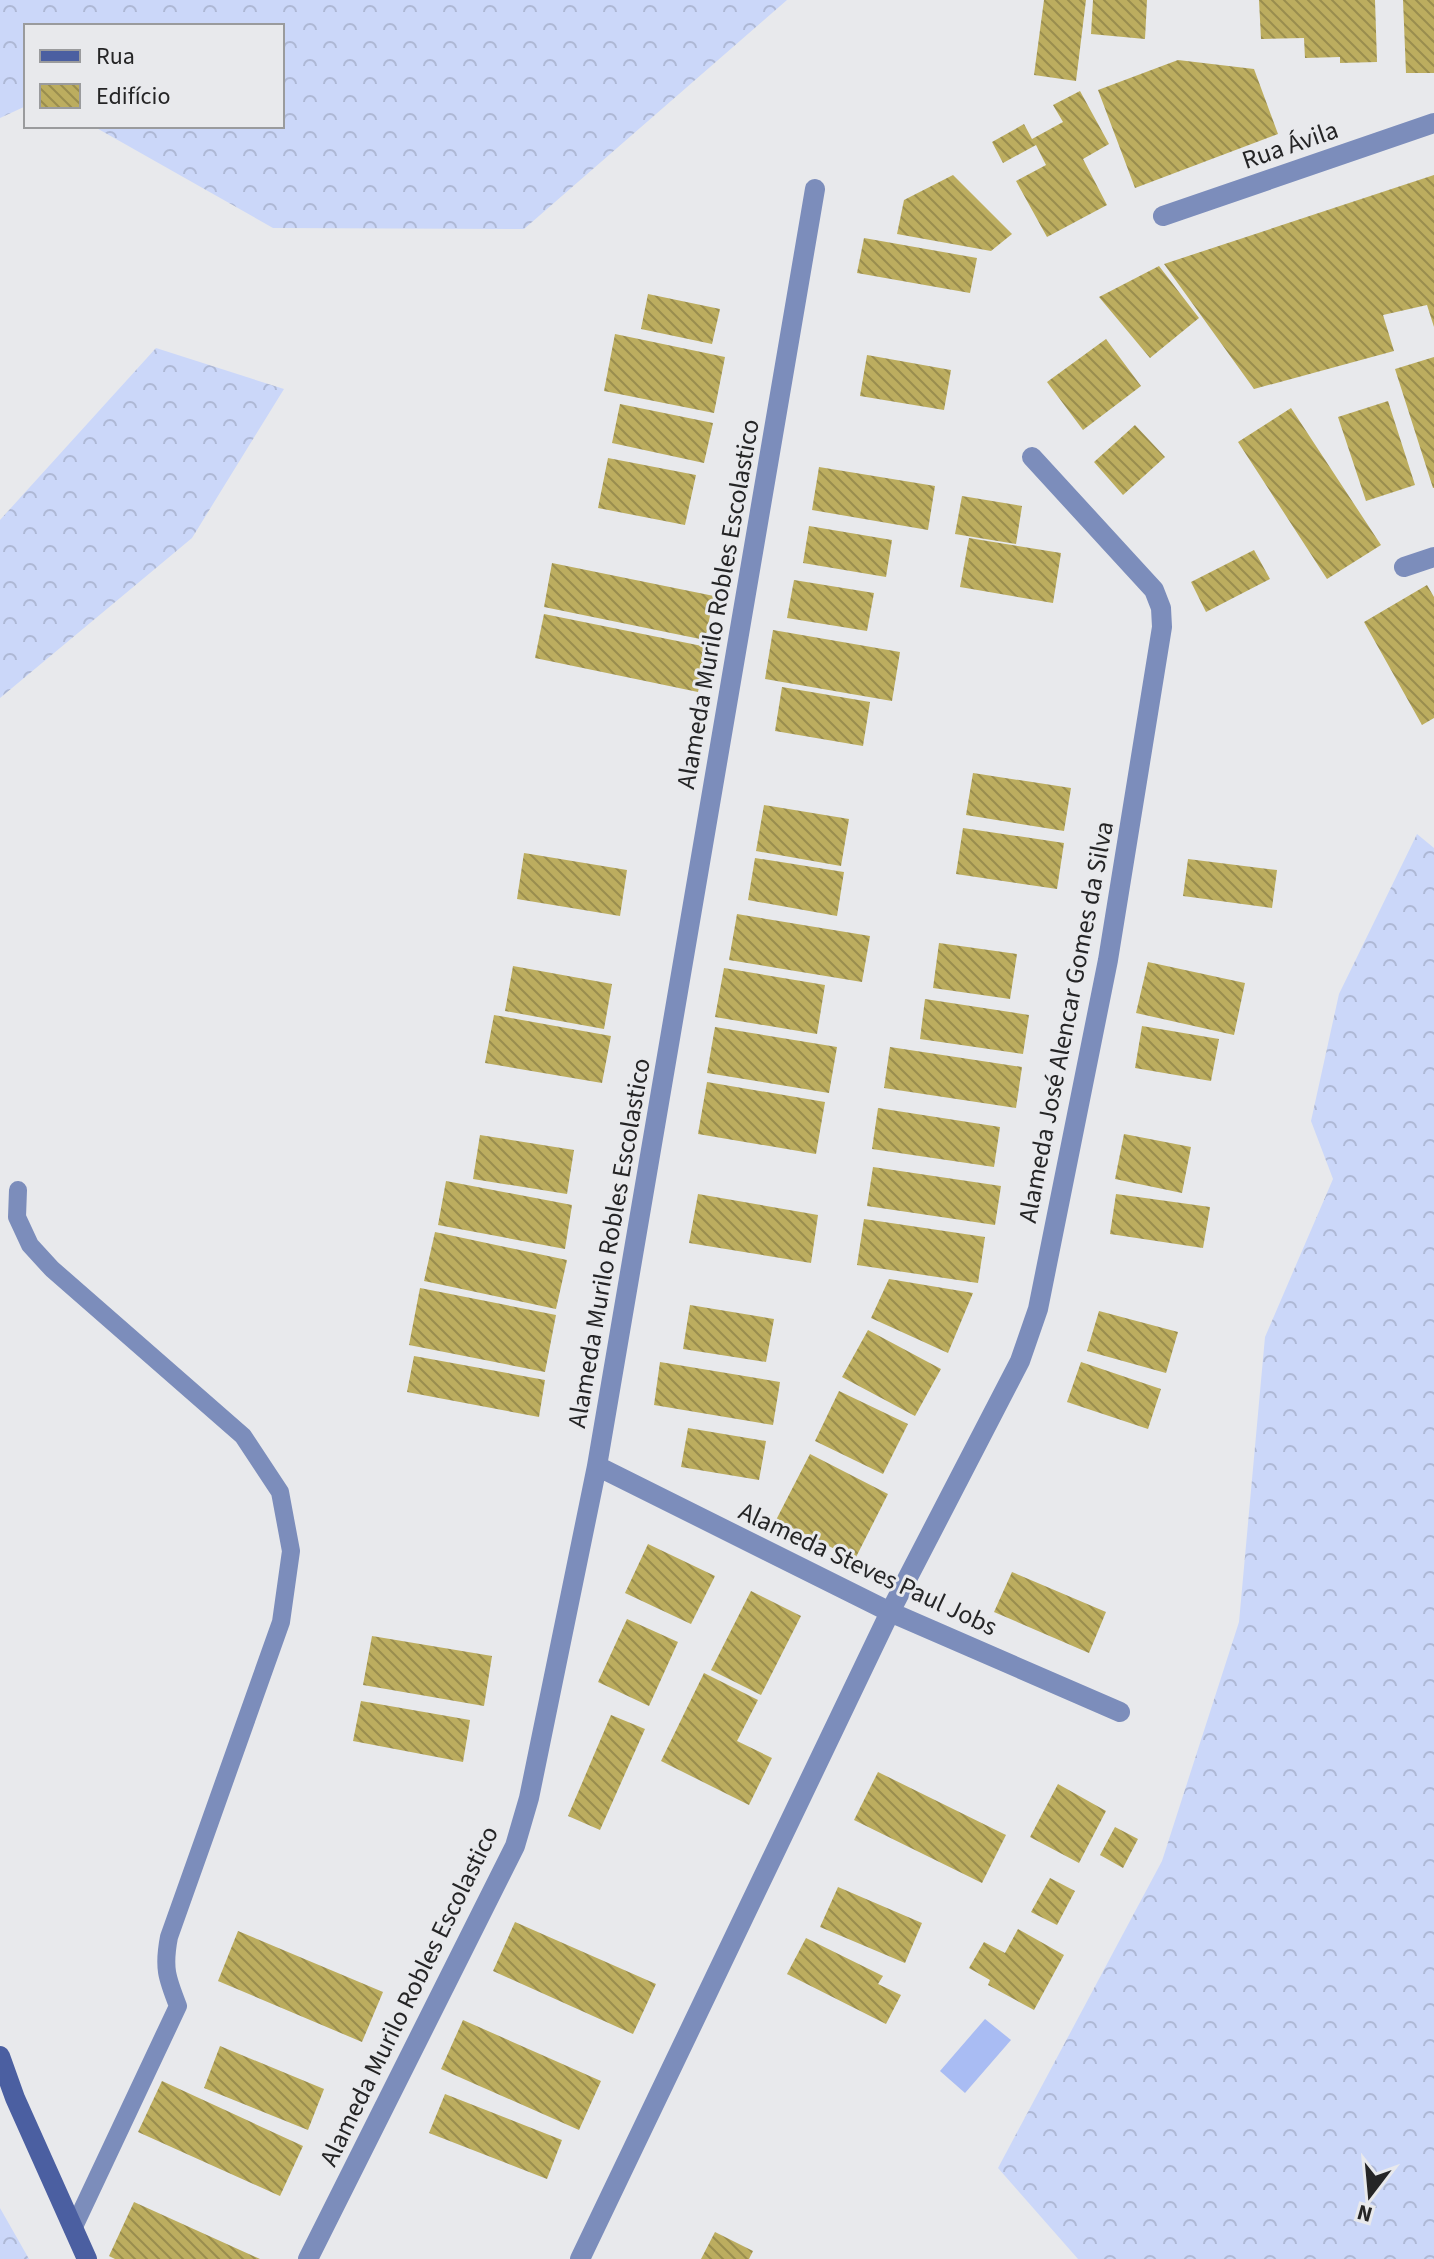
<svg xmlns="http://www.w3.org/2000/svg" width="1434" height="2259" font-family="'Source Sans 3',sans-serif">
	<defs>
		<pattern id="forest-crowns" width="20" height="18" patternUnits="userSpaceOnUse" patternTransform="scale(2)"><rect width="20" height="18" fill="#cbd7f9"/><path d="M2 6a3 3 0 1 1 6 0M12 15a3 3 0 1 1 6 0" fill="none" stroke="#aeb8d5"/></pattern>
		<pattern id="building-back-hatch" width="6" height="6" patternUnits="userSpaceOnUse" patternTransform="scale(2)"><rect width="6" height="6" fill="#bcad5f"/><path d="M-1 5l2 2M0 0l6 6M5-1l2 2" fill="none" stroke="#998d4e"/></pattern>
	</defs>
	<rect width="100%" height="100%" fill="#e8e9ec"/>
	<path fill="url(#forest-crowns)" d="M0 0H787L524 229 273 228 93 126H282V26H26V106L0 118Z
		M156 348 284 389 192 538 0 698V520Z
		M1417 834 1434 848V2259H1078L998 2168 1162 1861 1239 1622 1265 1337 1333 1179 1311 1121 1339 994Z
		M0 2208 29 2259H0Z"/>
	<path fill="#a9bcf3" d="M985 2019 1011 2040 965 2093 940 2071Z"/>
	<path fill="url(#building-back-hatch)" d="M1044 0H1086L1076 81 1034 75Z
		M1093 0H1147L1145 39 1091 34Z
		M1259 0H1375L1377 62 1340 63V57L1305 58 1304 38 1261 39Z
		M1403 0H1434V73H1406Z
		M1178 60 1254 69 1278 134 1135 188 1098 90Z
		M1080 91 1109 144 1083 159 1107 205 1047 237 1016 181 1046 165 1036 145 1003 163 992 142 1024 124 1032 139 1063 122 1053 105Z
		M953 175 1012 234 991 251 897 234 904 200Z
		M1434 175V327L1427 305 1383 315 1394 351 1254 389 1164 264Z
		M864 238 977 258 970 293 857 273Z
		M1159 266 1199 318 1150 358 1099 297Z
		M648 294 720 309 712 344 641 329Z
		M615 334 725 357 714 413 604 391Z
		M1106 339 1141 386 1083 430 1047 382Z
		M867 355 951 370 944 410 860 396Z
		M1434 357V488H1433L1395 369Z
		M1388 401 1415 485 1366 501 1338 417Z
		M620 404 713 423 704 463 612 443Z
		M1291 408 1381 545 1327 579 1238 442Z
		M1135 425 1165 457 1123 495 1094 462Z
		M608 458 696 475 685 525 598 508Z
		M819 467 935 486 928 530 812 510Z
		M962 496 1022 506 1016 544 955 534Z
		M809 526 892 540 886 577 803 563Z
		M969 538 1061 553 1053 603 960 587Z
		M1254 550 1270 579 1206 612 1191 582Z
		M552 563 714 596 705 640 544 607Z
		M794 580 874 593 867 631 787 618Z
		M1427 585 1434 597V718L1422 725 1364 622Z
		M544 614 707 647 698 692 535 658Z
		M773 630 900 652 892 701 765 679Z
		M782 687 870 702 863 746 775 731Z
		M973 773 1071 788 1064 831 966 815Z
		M764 805 849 819 841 866 756 851Z
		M963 828 1064 843 1057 889 956 874Z
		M524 853 627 870 620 916 517 899Z
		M755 858 844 872 837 916 748 900Z
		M1188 859 1277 870 1272 908 1183 896Z
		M737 914 870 936 862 982 729 960Z
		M939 943 1017 954 1010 999 933 988Z
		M1148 962 1245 983 1234 1035 1136 1013Z
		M513 966 612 984 604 1029 505 1011Z
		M724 968 825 985 817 1034 715 1017Z
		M925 999 1029 1015 1023 1054 920 1039Z
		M494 1015 611 1036 602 1083 485 1063Z
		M1142 1026 1219 1039 1211 1081 1135 1068Z
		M715 1027 837 1047 829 1093 707 1073Z
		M890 1047 1022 1067 1016 1108 884 1088Z
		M707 1082 825 1102 816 1154 698 1134Z
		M878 1108 1000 1127 994 1167 872 1149Z
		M1124 1134 1191 1147 1182 1193 1115 1179Z
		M480 1135 574 1150 567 1194 473 1179Z
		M873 1167 1001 1186 995 1225 867 1206Z
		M446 1181 572 1205 565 1249 438 1225Z
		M698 1194 818 1215 811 1263 689 1243Z
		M1116 1194 1210 1207 1203 1248 1110 1234Z
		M864 1219 985 1237 978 1283 857 1265Z
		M435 1232 567 1260 556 1309 424 1281Z
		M889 1279 973 1293 948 1353 871 1318Z
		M420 1288 556 1315 545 1372 409 1345Z
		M690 1305 774 1319 766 1362 683 1349Z
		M1099 1311 1178 1332 1166 1373 1087 1351Z
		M868 1330 941 1369 915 1416 842 1377Z
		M414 1356 545 1380 539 1417 407 1392Z
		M660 1362 780 1382 773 1425 654 1405Z
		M1081 1362 1161 1389 1148 1429 1067 1402Z
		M839 1391 908 1424 883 1474 815 1441Z
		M688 1428 766 1441 759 1480 681 1467Z
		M810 1454 888 1494 855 1559 776 1520Z
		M648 1544 715 1576 691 1624 625 1593Z
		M1012 1572 1106 1612 1089 1653 994 1612Z
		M751 1591 801 1616 761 1695 711 1670Z
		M627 1619 678 1642 649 1706 598 1682Z
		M372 1636 492 1656 484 1706 363 1685Z
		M704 1673 758 1700 737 1741 772 1758 749 1805 661 1761Z
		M361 1701 470 1720 463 1762 353 1741Z
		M611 1715 645 1729 600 1830 568 1816Z
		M878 1772 1006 1835 982 1883 854 1820Z
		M1058 1784 1106 1811 1079 1863 1030 1837Z
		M1115 1827 1138 1839 1123 1868 1100 1855Z
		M1050 1878 1075 1891 1057 1925 1031 1912Z
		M838 1887 922 1923 905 1963 820 1927Z
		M515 1922 656 1984 633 2034 493 1971Z
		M1018 1929 1064 1955 1034 2010 988 1985 990 1980 969 1968 984 1942 1005 1953Z
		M238 1931 383 1992 362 2042 218 1981Z
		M806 1938 883 1976 878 1984 901 1995 886 2024 787 1974Z
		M463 2020 601 2081 579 2130 441 2069Z
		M220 2046 324 2089 308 2130 204 2088Z
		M162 2081 303 2146 280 2196 138 2132Z
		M445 2094 562 2140 547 2179 429 2133Z
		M134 2202 260 2259H115L109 2256Z
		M715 2232 753 2251 749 2259H701Z"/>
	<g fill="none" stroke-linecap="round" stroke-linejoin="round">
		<path stroke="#7c8dbb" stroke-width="18" d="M18 1190 17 1217 30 1245 52 1269 243 1436 280 1492 291 1551 281 1622 169 1937C163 1968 167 1978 178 2006L73 2229"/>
		<path stroke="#7c8dbb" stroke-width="20" d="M1163 216 1434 123
			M1404 567 1434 557
			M597 1466 890 1612 1120 1712
			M308 2259 515 1846 529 1798 597 1466 815 189
			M580 2259 890 1612 1020 1361 1038 1309 1108 960 1162 627 1161 608 1154 590 1032 457"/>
		<path stroke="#4b5fa1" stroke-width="20" d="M0 2056 15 2098 87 2259"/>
	</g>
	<g text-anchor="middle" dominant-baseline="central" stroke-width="6" stroke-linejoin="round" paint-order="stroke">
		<g font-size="26" fill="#252526" stroke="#e8e9ec">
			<text transform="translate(1290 145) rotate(-19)">Rua Ávila</text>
			<text transform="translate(718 604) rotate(-80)">Alameda Murilo Robles Escolastico</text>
			<text transform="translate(1066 1022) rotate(-79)">Alameda José Alencar Gomes da Silva</text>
			<text transform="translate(609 1243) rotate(-80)">Alameda Murilo Robles Escolastico</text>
			<text transform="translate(868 1569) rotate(25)">Alameda Steves Paul Jobs</text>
			<text transform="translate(409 1996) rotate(-64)">Alameda Murilo Robles Escolastico</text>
		</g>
	</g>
	<rect x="24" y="24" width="260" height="104" fill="#e8e9ec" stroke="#9a9b9d" stroke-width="2"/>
	<rect x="40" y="50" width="40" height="12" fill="#4b5fa1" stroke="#9a9b9d" stroke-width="2"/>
	<text x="96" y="64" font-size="24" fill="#252526">Rua</text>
	<rect x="40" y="84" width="40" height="24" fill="url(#building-back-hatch)" stroke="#9a9b9d" stroke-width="2"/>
	<text x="96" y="104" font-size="24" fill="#252526">Edifício</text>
	<g transform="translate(1370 2195) rotate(196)" stroke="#e8e9ec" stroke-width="6" paint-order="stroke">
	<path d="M0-6L14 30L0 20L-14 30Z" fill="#252526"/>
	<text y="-12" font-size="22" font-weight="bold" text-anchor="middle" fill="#252526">N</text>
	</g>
</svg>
